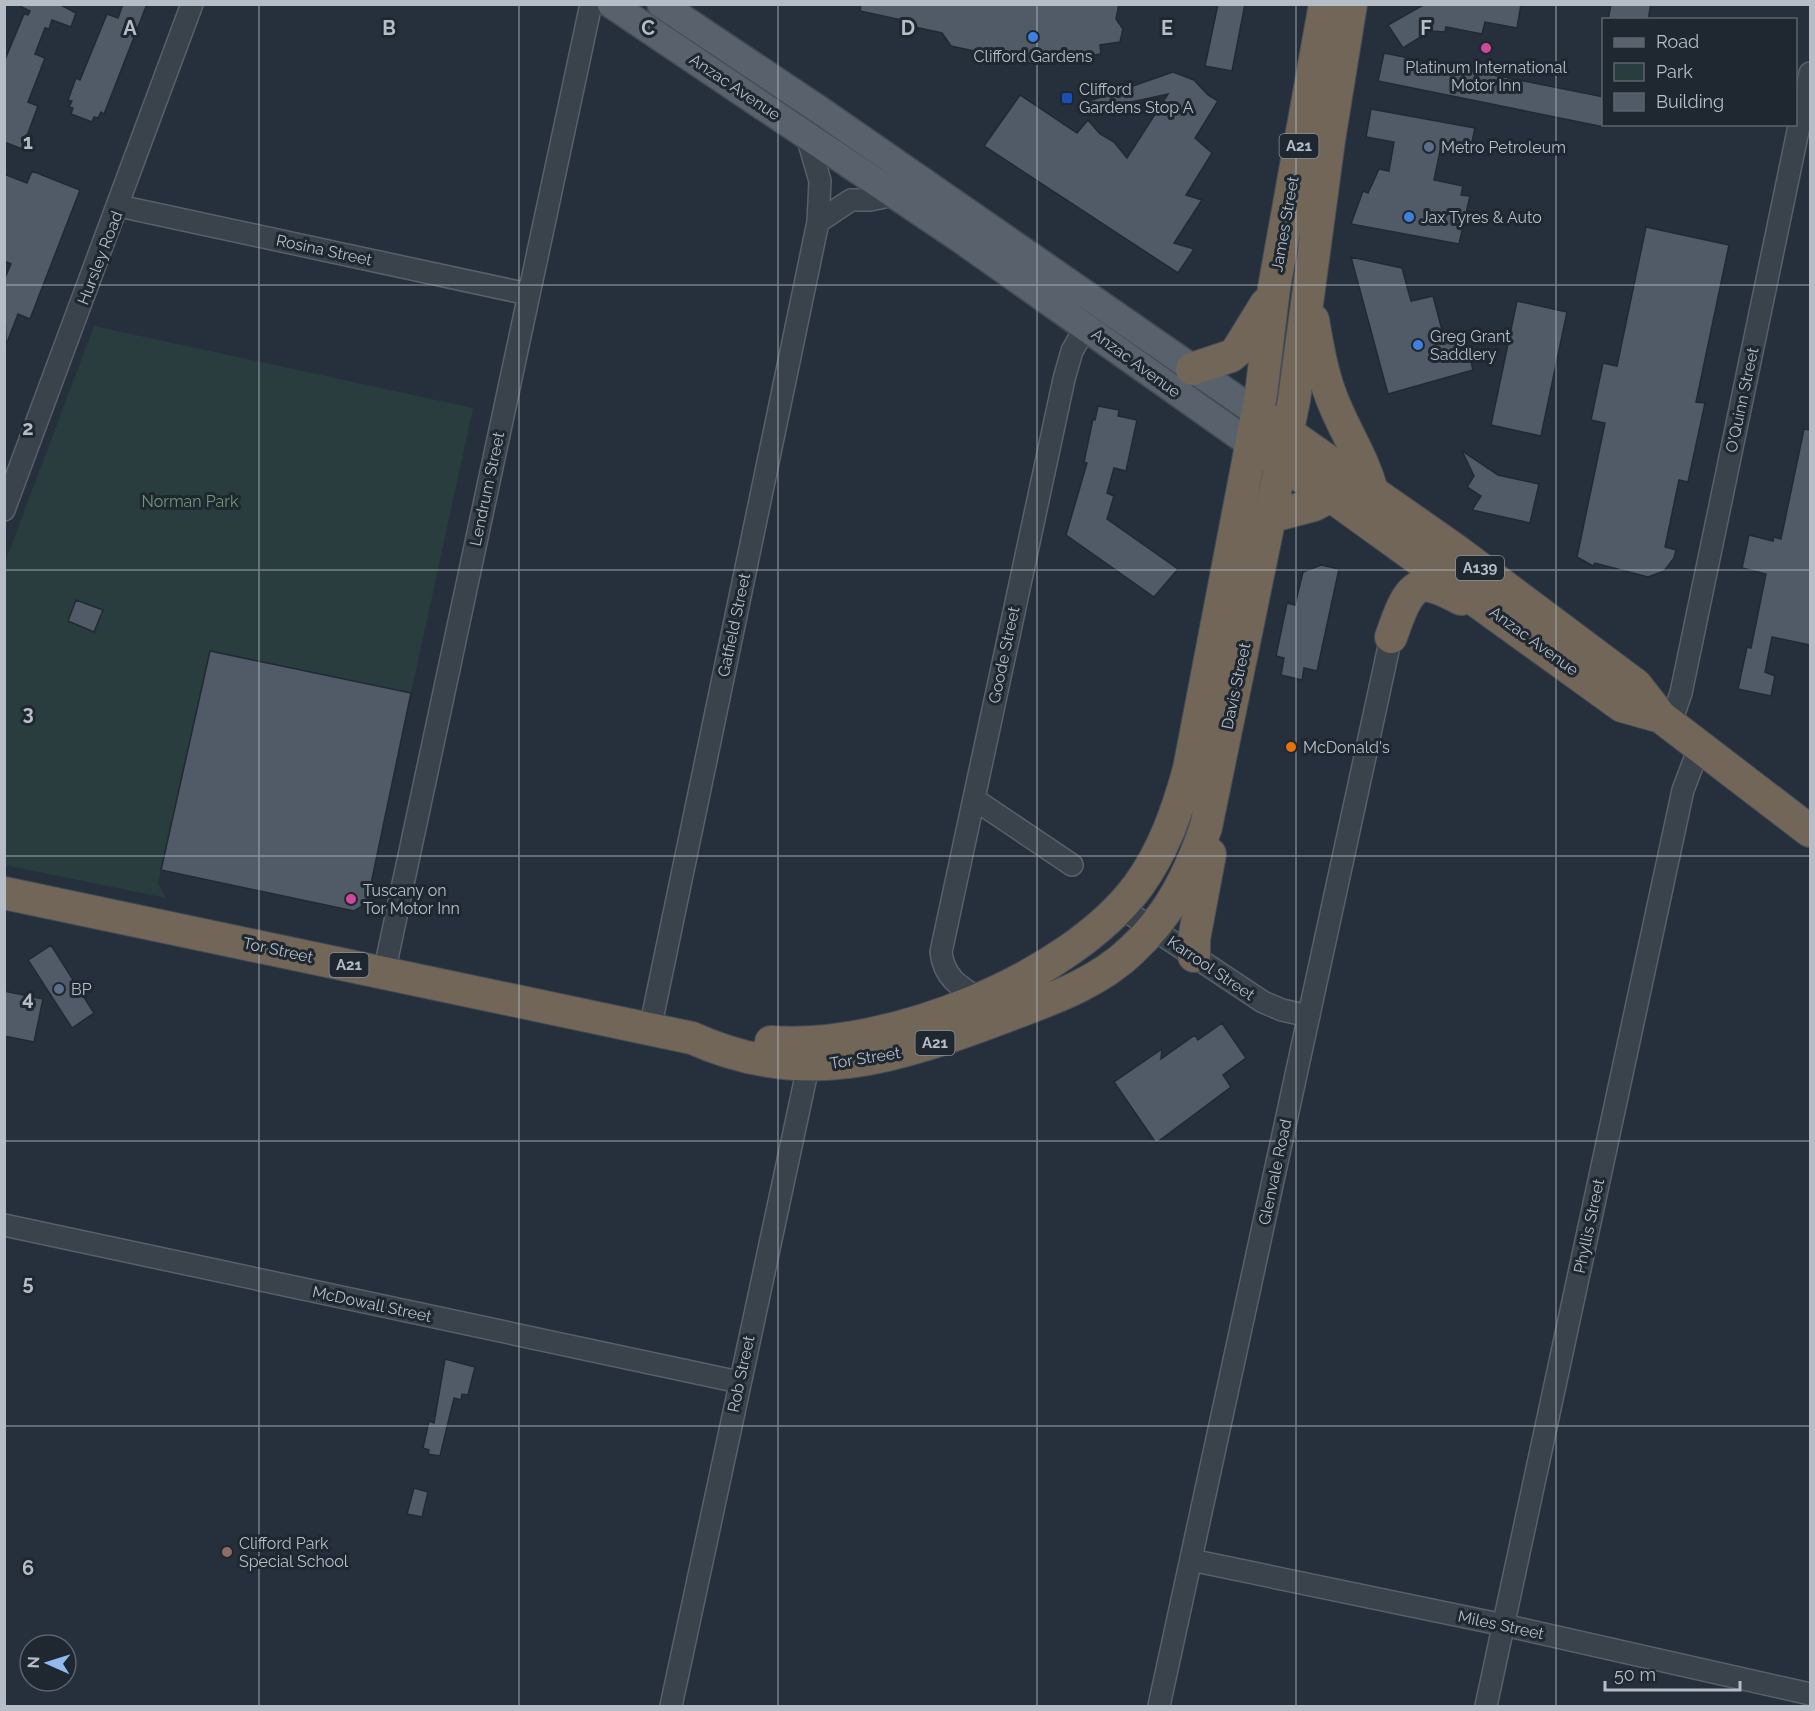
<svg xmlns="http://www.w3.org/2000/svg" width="1815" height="1711" font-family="Raleway,sans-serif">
	<rect width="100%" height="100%" fill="#26303c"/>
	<path fill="#293d3e" d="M94 326 473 408 411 693 211 651 158 883 166 898 5 865 4 565Z"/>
	<path fill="#505b67" stroke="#212933" stroke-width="1.5" d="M16 4H59L76 13 71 27 52 20 49 29 45 28 35 54 45 58 28 102 38 106 22 149 4 142V62L24 14 28 15 30 11Z
		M123 4H147L104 114 101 112 98 118 94 117 92 122 71 114 73 108 69 107 72 101 68 100 76 78 80 80 107 14 118 18Z
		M861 4H1119L1116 19 1123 29 1120 42 1100 45 1101 54 1034 64 951 46 942 33 901 24 902 20 860 11Z
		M1218 4H1245L1232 71 1205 66Z
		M1425 4H1521L1517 28 1485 22 1482 34 1446 27 1445 32 1430 31 1403 48 1388 25Z
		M1611 4H1651L1648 20H1608Z
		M1384 53 1604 97V127L1378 81Z
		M1173 72 1194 80 1208 95 1218 101 1195 138 1212 153 1186 195 1202 200 1174 243 1194 249 1178 273 984 146 1020 95 1077 133 1088 120 1100 134 1114 142 1127 158 1168 94 1080 113 1078 105Z
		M1371 109 1475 128 1469 156 1440 151 1434 180 1463 186 1461 195 1470 196 1459 244 1351 224 1363 191 1368 193 1379 169 1389 171 1394 142 1366 137Z
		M32 171 80 190 30 319 18 314 6 345 4 280 11 264 4 261V174L27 183Z
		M1646 227 1729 245 1696 402 1705 403 1688 482 1679 480 1665 547 1676 550 1674 558 1664 571 1648 577 1595 563 1593 566 1577 557 1605 423 1591 420 1603 363 1617 366Z
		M1351 257 1402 268 1411 301 1433 296 1443 334 1457 331 1463 355 1469 353 1473 370 1388 394Z
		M1517 301 1567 312 1541 436 1491 425Z
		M1098 406 1119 410 1118 416 1137 420 1126 471 1114 468 1107 493 1114 496 1107 519 1178 569 1154 597 1066 535 1087 463 1084 462 1093 419 1095 420Z
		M1804 429 1810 430V645L1772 637 1765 672 1775 676 1771 696 1738 689 1747 647 1751 648 1766 574 1742 568 1749 535 1773 541 1774 537 1781 539Z
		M1462 451 1498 475 1539 484 1530 523 1472 510 1481 496 1467 487 1474 476Z
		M1321 565 1339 569 1317 671 1304 668 1302 680 1281 675 1284 658 1276 656 1287 603 1295 605 1303 572Z
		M76 600 103 610 94 632 68 621Z
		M210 651 411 693 367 903 354 911 161 870Z
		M51 945 94 1013 72 1028 28 960Z
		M4 991 43 999 34 1042 4 1036Z
		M1222 1023 1246 1058 1223 1075 1231 1087 1156 1143 1114 1082 1162 1049 1161 1059 1195 1035 1198 1040Z
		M445 1359 475 1367 468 1395 462 1394 461 1400 454 1398 440 1456 428 1454 429 1450 423 1448 429 1421 434 1423Z
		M414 1488 428 1492 422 1517 407 1514Z"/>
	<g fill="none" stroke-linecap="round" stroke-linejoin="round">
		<g stroke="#58606a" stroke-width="24">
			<path id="minor" d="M119 206 528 294
				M818 222 851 200H870L894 195
				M4 510 192 4
				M1670 725 1681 693 1810 73
				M974 799 1072 865
				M1120 907 1263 1002 1282 1010 1309 1016
				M384 973 591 4
				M979 998C958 986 944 977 941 952L1064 379 1072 351 1093 314
				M650 1029 818 222 820 181 807 136
				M4 1225 739 1382
				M1191 1560 1504 1625 1810 1694
				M671 1706 811 1053
				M1159 1706 1391 637
				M1486 1706 1683 790 1699 748"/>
		</g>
		<g stroke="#434b55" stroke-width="30">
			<path id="major" d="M611 4 959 238 1252 445
				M661 4 821 111 1257 413"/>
		</g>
		<g stroke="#454d57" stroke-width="34">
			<path id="highway" d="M1313 320C1318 349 1323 379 1335 406 1348 437 1363 458 1372 491
				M1192 369 1231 356 1237 351 1266 304
				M1271 421 1457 551 1636 685 1661 717 1810 831
				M1264 452 1331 496 1622 706 1661 717
				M1269 517 1314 505 1331 496
				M1391 637C1397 622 1407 580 1430 586 1441 588 1451 594 1461 599
				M4 893 692 1038C805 1089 895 1058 1004 1017 1049 1000 1097 984 1132 950 1169 916 1190 874 1206 827L1294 400 1329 140 1351 4
				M1194 956V939L1210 854
				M771 1042C886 1051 1068 980 1138 886 1164 850 1177 812 1189 769L1261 394 1274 288 1325 4"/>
		</g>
		<use href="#minor" stroke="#3a424c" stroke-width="21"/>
		<use href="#major" stroke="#58616c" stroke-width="27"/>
		<use href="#highway" stroke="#726658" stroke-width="32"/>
	</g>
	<path fill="none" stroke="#b6bdc7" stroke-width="1.5" stroke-opacity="0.55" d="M259 4V1706M519 4V1706M778 4V1706M1037 4V1706M1296 4V1706M1556 4V1706M4 285H1810M4 570H1810M4 856H1810M4 1141H1810M4 1426H1810"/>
	<g fill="#3f7fe0" stroke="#1f2731" stroke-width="2">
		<circle cx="1033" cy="37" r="6"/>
		<circle cx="1409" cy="217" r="6"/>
		<circle cx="1418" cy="345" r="6"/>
	</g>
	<g fill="#d1479c" stroke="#1f2731" stroke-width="2">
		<circle cx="1486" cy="48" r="6"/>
		<circle cx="351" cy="899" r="6"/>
	</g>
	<rect fill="#1a4fb4" stroke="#1f2731" stroke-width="2" x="1061" y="92" width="12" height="12" rx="3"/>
	<g fill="#5c6f8a" stroke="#1f2731" stroke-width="2">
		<circle cx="1429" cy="147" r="6"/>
		<circle cx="59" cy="989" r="6"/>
	</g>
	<circle fill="#e8710a" stroke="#1f2731" stroke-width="2" cx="1291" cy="747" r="6"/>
	<circle fill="#8d6e63" stroke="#1f2731" stroke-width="2" cx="227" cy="1552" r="6"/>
	<g text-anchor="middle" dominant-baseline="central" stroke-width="6" stroke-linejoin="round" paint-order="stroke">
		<g fill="#1f2731" stroke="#89909a" stroke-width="1.5">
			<rect x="1279.5" y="134" width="39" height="24" rx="4.5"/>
			<rect x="1456" y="556" width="48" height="24" rx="4.5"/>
			<rect x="329.5" y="953" width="39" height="24" rx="4.5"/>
			<rect x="915.5" y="1031" width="39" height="24" rx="4.5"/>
		</g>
		<g font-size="15" font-weight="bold" fill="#b6bdc7">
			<text x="1299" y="146">A21</text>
			<text x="1480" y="568">A139</text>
			<text x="349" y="965">A21</text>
			<text x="935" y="1043">A21</text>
		</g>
		<g font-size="16" fill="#b6bdc7" stroke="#1f2731" text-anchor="start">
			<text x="1033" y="56" text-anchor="middle">Clifford Gardens</text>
			<text x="1486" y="67" text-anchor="middle">Platinum International<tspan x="1486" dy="18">Motor Inn</tspan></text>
			<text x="1079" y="89">Clifford<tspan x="1079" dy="18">Gardens Stop A</tspan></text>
			<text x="1441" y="147">Metro Petroleum</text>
			<text x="1421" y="217">Jax Tyres &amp; Auto</text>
			<text x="1430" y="336">Greg Grant<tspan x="1430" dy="18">Saddlery</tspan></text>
			<text x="1303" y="747">McDonald's</text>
			<text x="363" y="890">Tuscany on<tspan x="363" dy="18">Tor Motor Inn</tspan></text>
			<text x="71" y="989">BP</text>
			<text x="239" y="1543">Clifford Park<tspan x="239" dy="18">Special School</tspan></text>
		</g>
		<g font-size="16" fill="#b6bdc7" stroke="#1f2731">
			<text transform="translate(735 87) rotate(34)">Anzac Avenue</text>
			<text transform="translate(1285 224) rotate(-80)">James Street</text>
			<text transform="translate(324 250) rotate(12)">Rosina Street</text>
			<text transform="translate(100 258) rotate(-69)">Hursley Road</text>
			<text transform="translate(1136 363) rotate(36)">Anzac Avenue</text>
			<text transform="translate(1742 400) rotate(-78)">O'Quinn Street</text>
			<text transform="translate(487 489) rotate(-78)">Lendrum Street</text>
			<text transform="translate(734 625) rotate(-78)">Gatfield Street</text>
			<text transform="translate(1534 641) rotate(36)">Anzac Avenue</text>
			<text transform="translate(1004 655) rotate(-78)">Goode Street</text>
			<text transform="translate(1236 686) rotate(-78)">Davis Street</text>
			<text transform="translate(278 950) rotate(12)">Tor Street</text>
			<text transform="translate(1211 968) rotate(34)">Karrool Street</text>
			<text transform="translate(865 1058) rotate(-9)">Tor Street</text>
			<text transform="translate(1275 1172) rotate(-78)">Glenvale Road</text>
			<text transform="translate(1589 1226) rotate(-78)">Phyllis Street</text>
			<text transform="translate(372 1304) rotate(12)">McDowall Street</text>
			<text transform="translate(741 1374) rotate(-78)">Rob Street</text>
			<text transform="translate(1501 1625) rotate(12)">Miles Street</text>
		</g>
		<g font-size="16" fill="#6f9676" stroke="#1f2731">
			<text x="190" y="501">Norman Park</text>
		</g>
	</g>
	<g font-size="20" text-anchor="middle" font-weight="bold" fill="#b6bdc7" stroke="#1f2731" stroke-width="6" stroke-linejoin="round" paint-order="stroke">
		<text x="130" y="35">A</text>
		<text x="389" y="35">B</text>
		<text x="648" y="35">C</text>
		<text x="908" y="35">D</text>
		<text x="1167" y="35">E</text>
		<text x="1426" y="35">F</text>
		<text x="28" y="149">1</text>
		<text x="28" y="435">2</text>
		<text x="28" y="720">3</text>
		<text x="28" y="1005">4</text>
		<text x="28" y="1290">5</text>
		<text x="28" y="1575">6</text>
	</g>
	<rect width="1815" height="1711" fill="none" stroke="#b6bdc7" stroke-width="12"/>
	<rect x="1602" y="18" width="195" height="108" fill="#1f2731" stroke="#5b636d" stroke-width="1.5"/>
	<rect x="1614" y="38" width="30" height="9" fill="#58616c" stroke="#5b636d" stroke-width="1.5"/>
	<text x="1656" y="48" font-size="18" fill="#b6bdc7">Road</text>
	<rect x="1614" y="63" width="30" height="18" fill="#293d3e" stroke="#5b636d" stroke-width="1.5"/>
	<text x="1656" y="78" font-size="18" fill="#b6bdc7">Park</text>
	<rect x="1614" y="93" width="30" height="18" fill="#505b67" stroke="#5b636d" stroke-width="1.5"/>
	<text x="1656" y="108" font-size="18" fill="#b6bdc7">Building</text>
	<g transform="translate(48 1663) rotate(273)"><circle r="28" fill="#1f2731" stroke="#5b636d" stroke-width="1.5"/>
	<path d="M0-4.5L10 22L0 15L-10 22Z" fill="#93baef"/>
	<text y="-9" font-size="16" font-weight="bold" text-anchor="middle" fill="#b6bdc7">N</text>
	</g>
	<path d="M1605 1681v9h135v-9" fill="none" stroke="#b6bdc7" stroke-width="3"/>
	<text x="1614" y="1681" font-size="18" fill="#b6bdc7" stroke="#1f2731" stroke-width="4.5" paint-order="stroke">50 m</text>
</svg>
